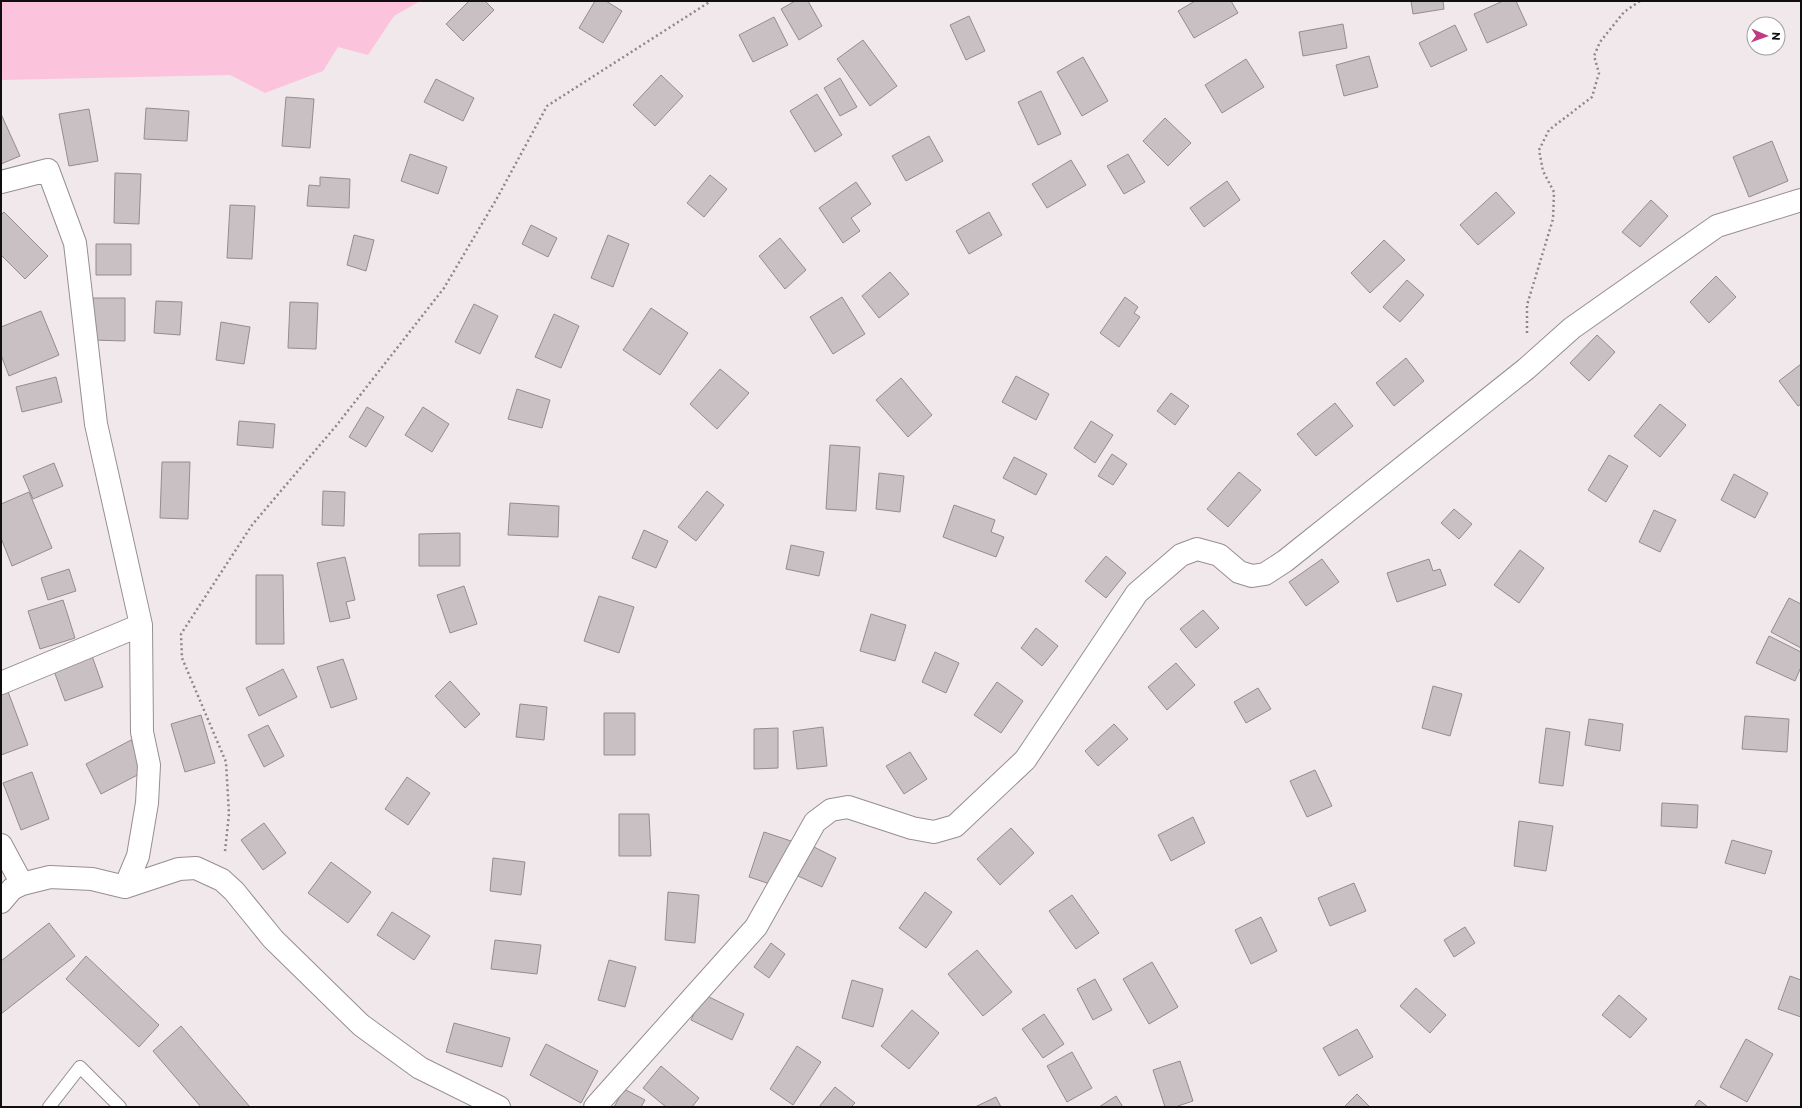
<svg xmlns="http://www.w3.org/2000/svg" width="1802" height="1108" font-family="Commissioner,sans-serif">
	<rect width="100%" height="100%" fill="#f1e8eb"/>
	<path fill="#fbc4dc" d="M1 1H420L394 16 368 55 338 47 323 71 265 93 230 75 1 80Z"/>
	<path fill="#c9c0c4" stroke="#948c90" d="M469 1H485L494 10 463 41 446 24Z
		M595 1H606L622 11 603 43 579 28Z
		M795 1H808L822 26 799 40 781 9Z
		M1195 1H1231L1238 13 1194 38 1178 11Z
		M1411 1H1443L1444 9 1413 14Z
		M1503 1H1516L1527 25 1487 43 1474 14Z
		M969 16 985 51 966 60 950 25Z
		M774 17 788 45 753 62 739 35Z
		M1343 24 1347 48 1303 56 1299 32Z
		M1455 25 1467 50 1431 67 1419 43Z
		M863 40 897 86 870 106 837 59Z
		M1369 56 1378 87 1344 96 1336 65Z
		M1083 57 1108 101 1082 116 1057 72Z
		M1246 59 1264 87 1222 113 1205 85Z
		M661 75 683 96 655 126 633 105Z
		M840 78 857 107 840 116 824 88Z
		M436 79 474 98 463 121 424 102Z
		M1041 91 1061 134 1038 145 1018 102Z
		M817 94 842 135 815 152 790 111Z
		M286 97 314 99 310 148 282 146Z
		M146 108 189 111 187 141 144 139Z
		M89 109 98 161 69 166 59 114Z
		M1 114 20 156 1 164Z
		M1165 118 1191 143 1168 166 1143 141Z
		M929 136 943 161 906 181 892 156Z
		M1772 141 1788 181 1749 197 1733 157Z
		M410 154 447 167 438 194 401 181Z
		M1128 154 1145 182 1124 194 1107 166Z
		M1071 160 1086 185 1047 208 1032 184Z
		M115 173 141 174 139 224 114 223Z
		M710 175 727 189 704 217 687 203Z
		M320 177 350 179 349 208 307 206 309 185 320 186Z
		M1227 181 1240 200 1204 227 1190 208Z
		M856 182 871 204 851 218 860 231 843 243 819 208Z
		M1496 192 1515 213 1478 245 1460 225Z
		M1651 200 1668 216 1640 247 1622 232Z
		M230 205 255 206 252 259 227 258Z
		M4 212 48 256 25 279 1 255V215Z
		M989 212 1002 235 969 254 956 231Z
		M531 225 557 238 548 257 522 244Z
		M354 235 374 240 366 271 347 265Z
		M608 235 629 244 613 287 591 278Z
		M780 238 806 270 785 289 759 256Z
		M1384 240 1405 260 1370 293 1351 273Z
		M96 244H131V275H96Z
		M890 272 909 294 879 318 862 296Z
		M1716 276 1736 297 1709 323 1690 302Z
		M1407 280 1424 295 1400 322 1383 307Z
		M842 297 865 334 833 354 810 317Z
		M1125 297 1138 307 1134 313 1140 317 1119 347 1100 333Z
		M93 298H125V341L93 340Z
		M156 301 182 302 180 335 154 333Z
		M290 302 318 303 316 349 288 348Z
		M474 304 498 316 480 354 455 342Z
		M651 308 688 333 660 375 623 350Z
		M41 311 59 355 9 376 1 355V327Z
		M554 314 579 326 561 368 535 357Z
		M221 322 250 327 244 364 216 360Z
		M1597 335 1615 352 1589 381 1570 363Z
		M1406 358 1424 381 1394 406 1376 383Z
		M1801 364V404L1798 406 1779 381Z
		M720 369 749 393 717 429 690 404Z
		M1016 376 1049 394 1036 420 1002 402Z
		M56 377 62 402 22 412 16 387Z
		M901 378 932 415 908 437 876 400Z
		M517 389 550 400 542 428 508 419Z
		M1171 393 1189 406 1175 425 1157 411Z
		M1335 403 1353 426 1316 456 1297 434Z
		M1660 404 1686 425 1660 457 1634 436Z
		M367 407 384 417 366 447 349 437Z
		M423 407 449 424 432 452 405 435Z
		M239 421 275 424 273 448 237 445Z
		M1091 421 1113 435 1095 463 1074 448Z
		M830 445 860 447 856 511 826 509Z
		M1112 454 1127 464 1113 485 1098 476Z
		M1609 455 1628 466 1606 502 1588 490Z
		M1014 457 1047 474 1036 495 1003 478Z
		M162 462H190L188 519 160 518Z
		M54 463 63 486 33 499 23 476Z
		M1239 472 1261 490 1228 527 1207 509Z
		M879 473 904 476 900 512 876 509Z
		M1734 474 1768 493 1755 518 1721 500Z
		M323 491 345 492 344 526 322 525Z
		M707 491 724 505 696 541 678 527Z
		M29 492 52 548 12 566 1 538V504Z
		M510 503 559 506 558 537 508 535Z
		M954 505 995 520 991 532 1004 537 996 557 943 537Z
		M1454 509 1472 524 1459 539 1441 523Z
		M1654 510 1676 520 1660 552 1639 542Z
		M644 530 668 541 656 568 632 558Z
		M460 533V566H419V534Z
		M791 545 824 552 819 576 786 569Z
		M1520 550 1544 568 1519 603 1494 585Z
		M1106 556 1126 573 1106 598 1085 581Z
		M345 557 355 600 346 602 350 618 330 622 317 563Z
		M1322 559 1339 582 1306 606 1289 582Z
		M1429 559 1433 571 1440 569 1446 585 1397 602 1387 573Z
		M69 569 76 591 48 600 41 578Z
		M256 575H283L284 644H256Z
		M464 586 477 624 450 633 437 595Z
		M599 596 634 607 619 653 584 641Z
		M1789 598 1801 604V648L1771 632Z
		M63 600 75 638 40 649 28 611Z
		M1203 610 1219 628 1196 648 1180 629Z
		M871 614 906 625 895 661 860 651Z
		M1036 628 1058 646 1042 666 1021 648Z
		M1769 636 1801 652V667L1795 681 1756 663Z
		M935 652 959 663 946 693 922 682Z
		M92 656 103 687 65 701 54 671Z
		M343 659 357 699 331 708 317 667Z
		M1176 663 1195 685 1167 710 1148 687Z
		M283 669 297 697 259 716 246 688Z
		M450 681 480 714 465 728 435 696Z
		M997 682 1023 701 1001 733 974 715Z
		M1433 686 1462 694 1450 736 1422 728Z
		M1258 688 1271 709 1246 723 1234 702Z
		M7 689 28 745 1 755V691Z
		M520 704 547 707 544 740 516 737Z
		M604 713H635V755H604Z
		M201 715 215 763 185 772 171 724Z
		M1745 716 1789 719 1787 752 1742 749Z
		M1589 719 1623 724 1620 751 1585 745Z
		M1114 724 1128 739 1098 766 1085 751Z
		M268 725 284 756 264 767 248 735Z
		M823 727 827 766 797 769 793 731Z
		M778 728V768L754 769V729Z
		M1546 728 1570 732 1563 786 1539 783Z
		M131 740 147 770 101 794 86 764Z
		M910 752 927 779 904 794 886 766Z
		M1315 770 1332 806 1307 817 1290 781Z
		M32 772 49 819 21 830 3 783Z
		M407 777 430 793 408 825 385 809Z
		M1662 803 1698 805 1697 828 1661 826Z
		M619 814H649L651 856H619Z
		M1193 817 1205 843 1171 861 1158 835Z
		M1519 821 1553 826 1546 871 1514 866Z
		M264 823 286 853 263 870 241 840Z
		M1011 828 1034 853 1000 885 977 859Z
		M764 832 791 841 776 886 749 877Z
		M1732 840 1772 851 1765 874 1725 863Z
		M812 846 836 858 822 887 798 876Z
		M493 858 525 862 521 895 490 891Z
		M331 862 371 892 348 923 308 893Z
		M1354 883 1366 911 1330 926 1318 898Z
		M668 892 699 895 695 943 665 940Z
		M925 892 952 912 926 948 899 928Z
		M1072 895 1099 933 1076 949 1049 911Z
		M392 912 430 936 414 960 377 935Z
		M1261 917 1277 951 1251 964 1235 930Z
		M49 923 75 956 1 1014V961Z
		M1465 927 1475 943 1454 957 1444 940Z
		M495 940 541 945 537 974 491 969Z
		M771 943 785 954 769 978 754 967Z
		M977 950 1012 992 983 1016 948 974Z
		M86 956 159 1025 139 1047 66 979Z
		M609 960 636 967 625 1007 598 1000Z
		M1152 962 1178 1007 1149 1024 1123 979Z
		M1790 976 1801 980V1017L1778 1009Z
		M1095 979 1112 1010 1093 1020 1077 989Z
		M852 980 883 989 873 1027 842 1018Z
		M1416 988 1446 1015 1430 1033 1400 1006Z
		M703 994 744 1014 732 1040 691 1020Z
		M1619 995 1647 1019 1630 1038 1602 1015Z
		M912 1010 939 1033 909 1069 881 1046Z
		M1044 1014 1064 1044 1043 1058 1022 1029Z
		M454 1023 510 1038 502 1067 446 1052Z
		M181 1026 250 1107H201L153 1051Z
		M1357 1029 1373 1057 1339 1076 1323 1048Z
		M1746 1039 1773 1054 1747 1102 1720 1087Z
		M546 1044 598 1071 581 1103 530 1075Z
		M797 1046 821 1062 793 1105 770 1089Z
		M1072 1052 1092 1088 1067 1102 1047 1066Z
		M1180 1061 1193 1101 1175 1107H1165L1153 1070Z
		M661 1066 699 1098 692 1107H666L643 1088Z
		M835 1087 855 1103 851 1107H819Z
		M624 1089 645 1100 641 1107H614Z
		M1357 1094 1370 1107H1344Z
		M1116 1096 1123 1107H1099Z
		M996 1097 1001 1107H975Z
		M1699 1100 1708 1107H1694Z"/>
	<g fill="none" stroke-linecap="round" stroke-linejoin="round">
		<g stroke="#978e92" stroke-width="14">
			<path id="service" d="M49 1107 80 1067 120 1107"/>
		</g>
		<g stroke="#978e92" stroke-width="24">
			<path id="minor" d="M1 182 48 170 75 243 96 424 141 625 142 732 149 765 147 803 138 856 125 887
				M1 683 141 625
				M1 845 22 884
				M1 902 12 889 22 884 50 877 92 879 125 887 179 869 196 868 222 880 234 891 273 939 361 1025 420 1068 499 1107
				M595 1107 756 927 815 822 831 810 848 807 912 828 934 832 955 826 1025 760 1137 593 1181 555 1197 549 1219 555 1239 572 1252 576 1265 574 1285 561 1526 369 1572 328 1717 226 1801 200"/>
		</g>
		<path stroke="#8d878a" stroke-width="2.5" stroke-dasharray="2 3" stroke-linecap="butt" d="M1527 333V305L1553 219 1554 192 1543 171 1539 150 1549 130 1592 97 1599 73 1594 56 1600 42 1624 12 1640 1
			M225 851 229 814 226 762 182 658 181 634 252 525 336 426 444 288 496 200 547 106 711 1"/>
		<use href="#service" stroke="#fff" stroke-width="12"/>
		<use href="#minor" stroke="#fff" stroke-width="22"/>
	</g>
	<rect width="1802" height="1108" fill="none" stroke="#110e10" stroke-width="4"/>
	<g transform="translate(1766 36) rotate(92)"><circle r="19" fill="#ffffff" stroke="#a09f9f"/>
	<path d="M0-3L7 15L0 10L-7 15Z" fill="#be3c84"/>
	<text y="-6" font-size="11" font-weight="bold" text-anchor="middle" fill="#110e10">N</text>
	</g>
</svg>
